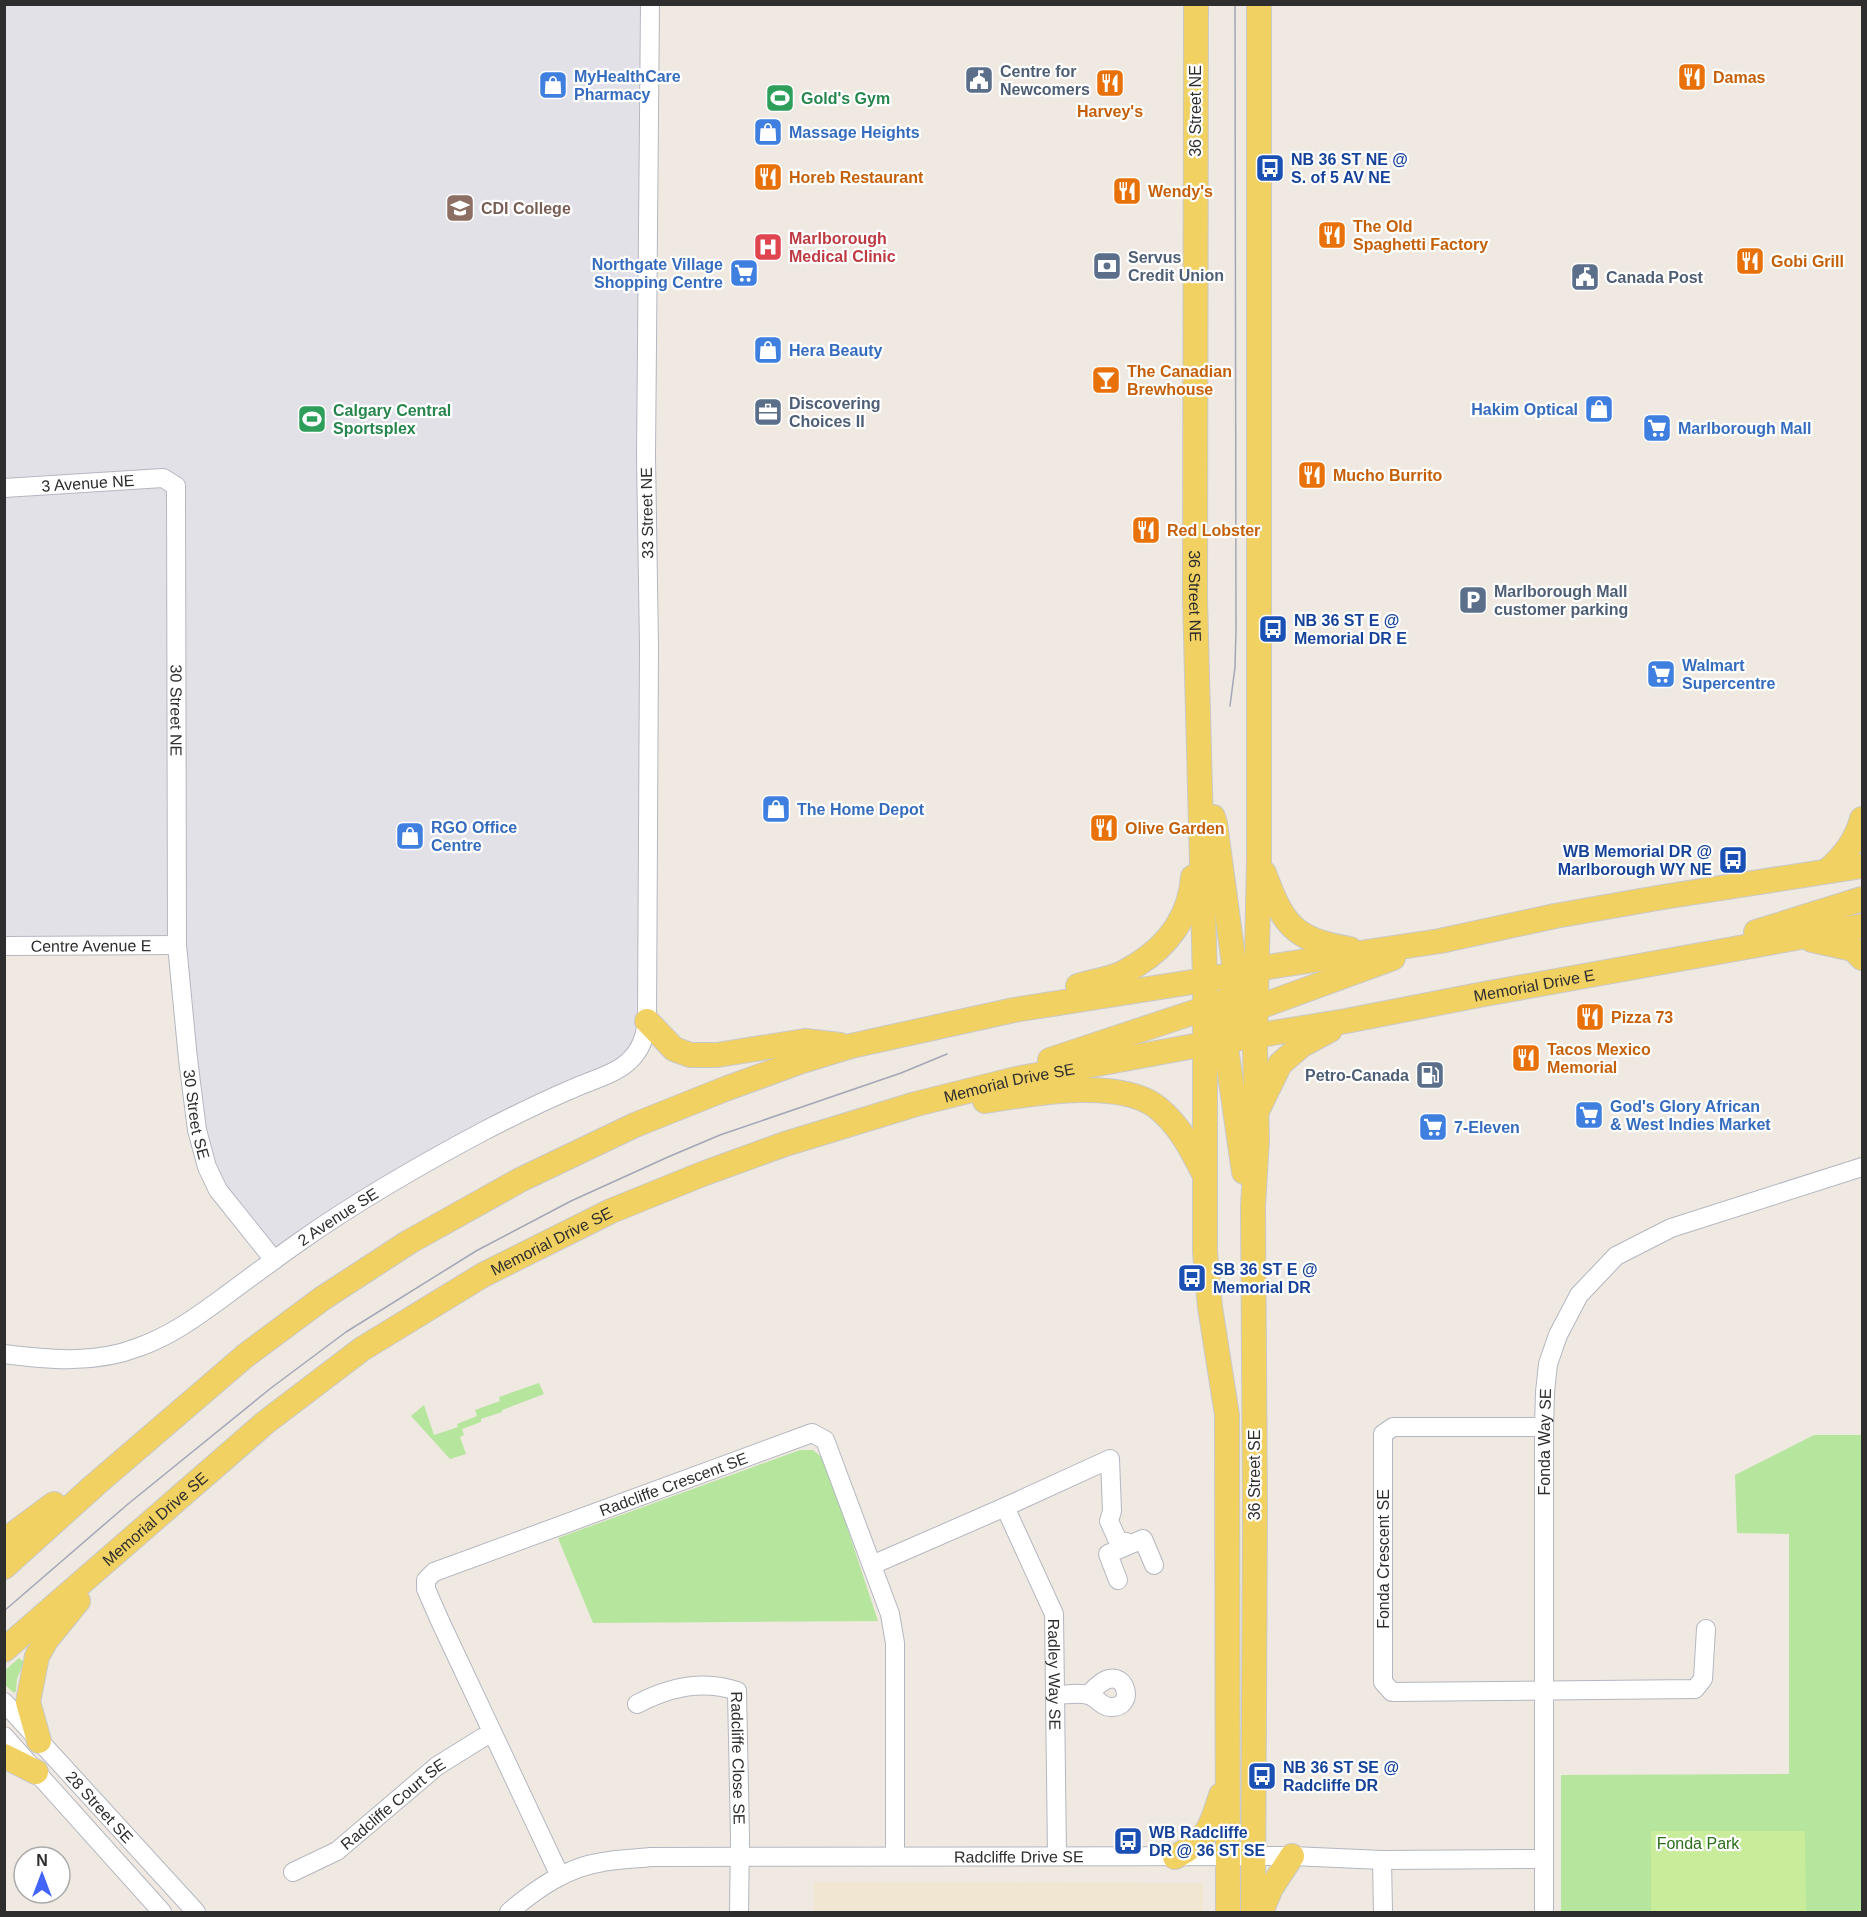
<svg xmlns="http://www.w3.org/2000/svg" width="1867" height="1917" font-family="Helvetica,sans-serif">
	<rect width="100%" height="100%" fill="#efe9e1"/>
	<path fill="#e3e1e8" d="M4 5H650L641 1046 274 1260 207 1167 177 945 5 946Z"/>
	<path fill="#f0e6d1" d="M814 1882 1203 1883V1912H814Z"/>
	<path fill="#b6e59e" d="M539 1383 544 1394 502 1410V1412L481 1419V1422L462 1429 464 1435 460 1437 466 1454 450 1459 411 1416 424 1405 434 1435 458 1427 457 1424 477 1416 475 1410 500 1401 499 1397Z
		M1814 1435H1862V1912H1561V1775L1789 1774V1534L1737 1533 1735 1475Z
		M800 1450H813L825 1460 878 1621 593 1623 558 1538Z
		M19 1658 24 1662 17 1679 16 1691 14 1693 5 1685 4 1671Z"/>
	<path fill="#c9ec9a" d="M1805 1831 1806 1912H1651V1831Z"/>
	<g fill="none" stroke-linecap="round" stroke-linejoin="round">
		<g stroke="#b4b7c1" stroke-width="20">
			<g id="minor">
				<path id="s1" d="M4 488 163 478 176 486 177 945 188 1059 197 1130 207 1167 218 1190 274 1260"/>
				<path id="s2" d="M4 946 177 945"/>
				<path id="s3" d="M4 1354C50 1360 96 1364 139 1347 170 1336 195 1318 221 1299 248 1279 275 1259 302 1240 359 1200 420 1165 482 1132 511 1117 541 1102 572 1089 589 1081 616 1074 629 1061 641 1050 645 1037 647 1021L649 646 646 456 650 4"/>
				<path d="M1544 1427H1393L1383 1434V1682L1392 1692 1695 1689 1703 1679 1706 1629"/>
				<path id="s4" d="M1005 1507 1054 1614 1057 1856"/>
				<path d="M872 1565 1005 1507 1110 1459 1112 1511 1109 1521 1118 1541 1126 1542"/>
				<path d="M1118 1580 1108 1554 1143 1539 1154 1565"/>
				<path d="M1055 1695C1065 1695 1079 1692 1088 1695 1097 1697 1102 1708 1112 1707 1135 1707 1127 1671 1106 1680 1099 1683 1093 1690 1088 1695"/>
				<path id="s5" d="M4 1702 196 1912"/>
				<path id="s6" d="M637 1704C669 1687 702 1679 737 1691L740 1837 739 1912"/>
				<path d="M4 1736 162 1912"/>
				<path d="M1382 1860 1383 1912"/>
				<path id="s7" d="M293 1872 337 1851 437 1766 482 1738 493 1734"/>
				<path id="s8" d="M560 1876 440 1621 426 1589V1580L434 1572 812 1433 825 1440 890 1614 895 1643V1856"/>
				<path id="s9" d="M509 1912C536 1889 567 1867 603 1862 618 1859 635 1859 650 1857L1292 1856 1382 1860 1543 1859"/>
				<path id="s10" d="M1544 1912V1427L1545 1392 1548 1364 1558 1335 1579 1295 1616 1256 1671 1228 1862 1167"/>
			</g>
		</g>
		<g stroke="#c9c9c9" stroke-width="26">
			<g id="major">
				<path id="s11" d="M1196 4 1195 598 1205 980V1252L1210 1307 1227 1415 1228 1912"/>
				<path d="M1213 817 1215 823 1233 957 1239 987"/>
				<path d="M1827 871C1844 856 1856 841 1862 819"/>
				<path d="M1264 873C1283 924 1293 940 1350 949"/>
				<path d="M1756 932 1862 899"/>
				<path d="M1812 940 1853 949 1862 958"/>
				<path d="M1078 986C1091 982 1105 980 1118 975 1124 973 1129 969 1135 966 1168 946 1190 916 1193 877"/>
				<path d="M647 1021 674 1049 690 1055H717L805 1041 840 1045"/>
				<path d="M1223 1026 1244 1172"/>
				<path d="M1205 1044 1223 1028 1256 1008 1393 958"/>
				<path d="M1050 1060 1219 1004 1240 993 1257 969"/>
				<path d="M985 1101C1030 1094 1120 1077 1158 1108 1179 1125 1191 1148 1203 1172"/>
				<path d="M1259 1107 1280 1064 1302 1045 1330 1030"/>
				<path d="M4 1541 54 1504"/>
				<path d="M4 1567 96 1484 245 1356 323 1298 409 1242 520 1180 635 1125 725 1089 802 1061 851 1046 1014 1010 1205 980 1268 967 1440 941 1555 916 1663 897 1862 866"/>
				<path id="s12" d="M4 1650 266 1422 362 1349 483 1275 611 1211 705 1173 785 1144 916 1104 1016 1079 1205 1044 1346 1021 1479 995 1862 926"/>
				<path d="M39 1741 28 1702 37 1656 47 1639 78 1601"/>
				<path d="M4 1756 36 1772"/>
				<path d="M1175 1857C1207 1840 1211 1828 1221 1795"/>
				<path d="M1253 1912 1255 1507 1253 1206 1257 1139 1255 1049 1259 859V4"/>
				<path d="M1261 1912 1271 1888 1292 1856"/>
			</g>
		</g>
		<use href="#minor" stroke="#fff" stroke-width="18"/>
		<use href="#major" stroke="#f2d163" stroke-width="24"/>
		<path stroke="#a3a6b8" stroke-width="1.5" d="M1230 706 1235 667 1236 630 1235 4
			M4 1611 128 1504 271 1388 346 1332 476 1251 571 1201 668 1157 720 1135 901 1073 947 1054"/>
	</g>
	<defs>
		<g id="restaurant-square" transform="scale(1.5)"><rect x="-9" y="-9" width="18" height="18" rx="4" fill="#e8710a" stroke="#fff"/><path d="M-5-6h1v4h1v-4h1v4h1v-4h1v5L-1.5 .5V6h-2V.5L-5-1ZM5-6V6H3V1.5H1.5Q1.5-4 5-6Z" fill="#fff"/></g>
		<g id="civic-square" transform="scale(1.5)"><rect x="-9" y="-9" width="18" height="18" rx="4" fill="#5c6f8a" stroke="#fff"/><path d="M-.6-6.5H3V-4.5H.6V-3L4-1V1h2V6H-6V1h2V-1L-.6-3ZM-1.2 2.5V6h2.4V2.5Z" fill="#fff"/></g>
		<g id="shop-square" transform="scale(1.5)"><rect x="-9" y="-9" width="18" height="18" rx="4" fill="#3f7fe0" stroke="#fff"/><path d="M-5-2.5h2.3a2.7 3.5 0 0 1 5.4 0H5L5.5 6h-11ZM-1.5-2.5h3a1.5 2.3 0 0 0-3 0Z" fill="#fff"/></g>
		<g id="stadium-square" transform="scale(1.5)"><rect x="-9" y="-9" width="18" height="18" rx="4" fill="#2e9e5b" stroke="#fff"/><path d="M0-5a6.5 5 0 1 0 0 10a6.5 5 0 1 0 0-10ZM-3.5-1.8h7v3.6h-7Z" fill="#fff"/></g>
		<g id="bus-square" transform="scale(1.5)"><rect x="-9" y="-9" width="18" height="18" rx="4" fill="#1a4fb4" stroke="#fff"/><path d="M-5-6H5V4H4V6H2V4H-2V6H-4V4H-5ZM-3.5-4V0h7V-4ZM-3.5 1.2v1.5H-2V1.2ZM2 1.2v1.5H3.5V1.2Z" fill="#fff"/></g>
		<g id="university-square" transform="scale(1.5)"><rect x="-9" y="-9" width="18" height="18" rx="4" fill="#8d6e63" stroke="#fff"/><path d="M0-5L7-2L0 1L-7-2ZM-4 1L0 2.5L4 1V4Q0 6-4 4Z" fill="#fff"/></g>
		<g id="hospital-square" transform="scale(1.5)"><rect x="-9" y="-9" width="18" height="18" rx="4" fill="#e0444e" stroke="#fff"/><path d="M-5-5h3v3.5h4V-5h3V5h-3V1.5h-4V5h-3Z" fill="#fff"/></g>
		<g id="bank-square" transform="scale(1.5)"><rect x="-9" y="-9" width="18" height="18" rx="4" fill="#5c6f8a" stroke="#fff"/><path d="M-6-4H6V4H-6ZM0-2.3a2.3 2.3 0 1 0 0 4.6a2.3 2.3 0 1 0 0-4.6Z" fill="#fff"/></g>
		<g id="supermarket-square" transform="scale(1.5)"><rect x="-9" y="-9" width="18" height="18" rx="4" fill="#3f7fe0" stroke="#fff"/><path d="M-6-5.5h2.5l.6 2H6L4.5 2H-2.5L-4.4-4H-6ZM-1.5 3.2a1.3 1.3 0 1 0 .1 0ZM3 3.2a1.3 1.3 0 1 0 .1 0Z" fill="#fff"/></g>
		<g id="bar-square" transform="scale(1.5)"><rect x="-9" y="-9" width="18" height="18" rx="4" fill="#e8710a" stroke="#fff"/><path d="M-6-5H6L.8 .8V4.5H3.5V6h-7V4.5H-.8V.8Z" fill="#fff"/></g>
		<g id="office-square" transform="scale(1.5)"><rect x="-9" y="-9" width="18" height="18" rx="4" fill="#5c6f8a" stroke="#fff"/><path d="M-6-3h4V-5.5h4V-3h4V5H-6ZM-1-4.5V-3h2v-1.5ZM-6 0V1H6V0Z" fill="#fff"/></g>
		<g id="parking-square" transform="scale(1.5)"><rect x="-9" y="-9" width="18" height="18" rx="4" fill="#5c6f8a" stroke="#fff"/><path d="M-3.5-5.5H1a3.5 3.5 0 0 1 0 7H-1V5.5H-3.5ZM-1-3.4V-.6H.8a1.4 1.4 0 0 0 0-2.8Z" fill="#fff"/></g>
		<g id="fuel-square" transform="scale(1.5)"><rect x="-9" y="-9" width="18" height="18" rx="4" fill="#5c6f8a" stroke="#fff"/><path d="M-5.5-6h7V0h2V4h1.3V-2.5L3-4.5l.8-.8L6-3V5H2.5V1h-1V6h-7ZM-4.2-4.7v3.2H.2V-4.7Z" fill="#fff"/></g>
	</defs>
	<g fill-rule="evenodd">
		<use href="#restaurant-square" x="1692" y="77"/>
		<use href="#civic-square" x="979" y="80"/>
		<use href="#restaurant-square" x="1110" y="83"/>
		<use href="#shop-square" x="553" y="85"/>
		<use href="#stadium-square" x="780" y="98"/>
		<use href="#shop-square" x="768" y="132"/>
		<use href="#bus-square" x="1270" y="168"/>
		<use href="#restaurant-square" x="768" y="177"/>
		<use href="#restaurant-square" x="1127" y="191"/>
		<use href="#university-square" x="460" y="208"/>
		<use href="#restaurant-square" x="1332" y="235"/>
		<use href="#hospital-square" x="768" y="247"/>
		<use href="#restaurant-square" x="1750" y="261"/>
		<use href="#bank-square" x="1107" y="266"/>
		<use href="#supermarket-square" x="744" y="273"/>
		<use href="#civic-square" x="1585" y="277"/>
		<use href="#shop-square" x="768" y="350"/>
		<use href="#bar-square" x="1106" y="380"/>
		<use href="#shop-square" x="1599" y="409"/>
		<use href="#office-square" x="768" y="412"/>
		<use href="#stadium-square" x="312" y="419"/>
		<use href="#supermarket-square" x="1657" y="428"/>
		<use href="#restaurant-square" x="1312" y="475"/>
		<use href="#restaurant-square" x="1146" y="530"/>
		<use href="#parking-square" x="1473" y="600"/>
		<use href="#bus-square" x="1273" y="629"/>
		<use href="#supermarket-square" x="1661" y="674"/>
		<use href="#shop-square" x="776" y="809"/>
		<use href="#restaurant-square" x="1104" y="828"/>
		<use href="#shop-square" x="410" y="836"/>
		<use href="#bus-square" x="1733" y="860"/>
		<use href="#restaurant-square" x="1590" y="1017"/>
		<use href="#restaurant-square" x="1526" y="1058"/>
		<use href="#fuel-square" x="1430" y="1075"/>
		<use href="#supermarket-square" x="1589" y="1115"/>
		<use href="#supermarket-square" x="1433" y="1127"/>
		<use href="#bus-square" x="1192" y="1278"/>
		<use href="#bus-square" x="1262" y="1776"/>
		<use href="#bus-square" x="1128" y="1841"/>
	</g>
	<g text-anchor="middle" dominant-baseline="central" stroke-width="4.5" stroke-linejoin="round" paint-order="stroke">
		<g font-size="16" font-weight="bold" fill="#4e5e75" stroke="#fff" text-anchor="start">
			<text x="1000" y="71">Centre for<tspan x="1000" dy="18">Newcomers</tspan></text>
			<text x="1128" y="257">Servus<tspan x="1128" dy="18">Credit Union</tspan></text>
			<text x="1606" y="277">Canada Post</text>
			<text x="789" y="403">Discovering<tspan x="789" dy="18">Choices II</tspan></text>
			<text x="1494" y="591">Marlborough Mall<tspan x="1494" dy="18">customer parking</tspan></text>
			<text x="1409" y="1075" text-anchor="end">Petro-Canada</text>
		</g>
		<g font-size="16" font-weight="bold" fill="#366cbe" stroke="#fff" text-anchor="start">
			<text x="574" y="76">MyHealthCare<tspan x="574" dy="18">Pharmacy</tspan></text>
			<text x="789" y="132">Massage Heights</text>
			<text x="723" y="264" text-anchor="end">Northgate Village<tspan x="723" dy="18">Shopping Centre</tspan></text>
			<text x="789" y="350">Hera Beauty</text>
			<text x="1578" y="409" text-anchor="end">Hakim Optical</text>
			<text x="1678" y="428">Marlborough Mall</text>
			<text x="1682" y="665">Walmart<tspan x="1682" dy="18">Supercentre</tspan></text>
			<text x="797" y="809">The Home Depot</text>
			<text x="431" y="827">RGO Office<tspan x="431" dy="18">Centre</tspan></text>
			<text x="1610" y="1106">God's Glory African<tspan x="1610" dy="18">&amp; West Indies Market</tspan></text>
			<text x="1454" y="1127">7-Eleven</text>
		</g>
		<g font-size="16" font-weight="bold" fill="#c56008" stroke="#fff" text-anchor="start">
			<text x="1713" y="77">Damas</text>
			<text x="1110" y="111" text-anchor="middle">Harvey's</text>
			<text x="789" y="177">Horeb Restaurant</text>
			<text x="1148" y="191">Wendy's</text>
			<text x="1353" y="226">The Old<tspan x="1353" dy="18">Spaghetti Factory</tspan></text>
			<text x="1771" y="261">Gobi Grill</text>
			<text x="1127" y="371">The Canadian<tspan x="1127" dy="18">Brewhouse</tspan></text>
			<text x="1333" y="475">Mucho Burrito</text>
			<text x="1167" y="530">Red Lobster</text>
			<text x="1125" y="828">Olive Garden</text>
			<text x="1611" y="1017">Pizza 73</text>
			<text x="1547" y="1049">Tacos Mexico<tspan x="1547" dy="18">Memorial</tspan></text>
		</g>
		<g font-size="16" font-weight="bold" fill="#27864d" stroke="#fff" text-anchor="start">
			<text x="801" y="98">Gold's Gym</text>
			<text x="333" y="410">Calgary Central<tspan x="333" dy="18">Sportsplex</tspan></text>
		</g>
		<g font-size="16" fill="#2e2e2e" stroke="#fff">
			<text transform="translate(1195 111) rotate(-90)">36 Street NE</text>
			<text stroke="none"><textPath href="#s1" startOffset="84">3 Avenue NE</textPath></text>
			<text transform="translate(647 513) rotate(-91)">33 Street NE</text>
			<text stroke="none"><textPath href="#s11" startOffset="592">36 Street NE</textPath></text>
			<text stroke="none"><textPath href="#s1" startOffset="399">30 Street NE</textPath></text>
			<text stroke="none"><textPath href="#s2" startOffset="87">Centre Avenue E</textPath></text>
			<text stroke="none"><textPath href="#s12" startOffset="1706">Memorial Drive E</textPath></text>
			<text stroke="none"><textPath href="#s12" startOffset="1172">Memorial Drive SE</textPath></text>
			<text stroke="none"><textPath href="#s1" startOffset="804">30 Street SE</textPath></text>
			<text stroke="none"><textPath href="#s3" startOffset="375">2 Avenue SE</textPath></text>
			<text stroke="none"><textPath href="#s12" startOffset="686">Memorial Drive SE</textPath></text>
			<text stroke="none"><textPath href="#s10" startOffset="470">Fonda Way SE</textPath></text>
			<text transform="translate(1254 1475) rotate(-90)">36 Street SE</text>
			<text stroke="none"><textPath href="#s8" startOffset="592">Radcliffe Crescent SE</textPath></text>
			<text stroke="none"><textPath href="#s12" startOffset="200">Memorial Drive SE</textPath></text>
			<text transform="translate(1383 1559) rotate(-90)">Fonda Crescent SE</text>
			<text stroke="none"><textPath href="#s4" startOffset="178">Radley Way SE</textPath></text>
			<text stroke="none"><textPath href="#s6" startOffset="171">Radcliffe Close SE</textPath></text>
			<text stroke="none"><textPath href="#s7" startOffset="122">Radcliffe Court SE</textPath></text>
			<text stroke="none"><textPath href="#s5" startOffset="142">28 Street SE</textPath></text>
			<text stroke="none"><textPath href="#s9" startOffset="524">Radcliffe Drive SE</textPath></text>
		</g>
		<g font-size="16" font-weight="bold" fill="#164399" stroke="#fff" text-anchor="start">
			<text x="1291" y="159">NB 36 ST NE @<tspan x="1291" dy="18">S. of 5 AV NE</tspan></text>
			<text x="1294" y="620">NB 36 ST E @<tspan x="1294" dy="18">Memorial DR E</tspan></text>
			<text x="1712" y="851" text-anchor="end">WB Memorial DR @<tspan x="1712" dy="18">Marlborough WY NE</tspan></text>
			<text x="1213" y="1269">SB 36 ST E @<tspan x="1213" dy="18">Memorial DR</tspan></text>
			<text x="1283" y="1767">NB 36 ST SE @<tspan x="1283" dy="18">Radcliffe DR</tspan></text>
			<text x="1149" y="1832">WB Radcliffe<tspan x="1149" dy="18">DR @ 36 ST SE</tspan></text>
		</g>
		<g font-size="16" font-weight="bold" fill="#785e54" stroke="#fff" text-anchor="start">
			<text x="481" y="208">CDI College</text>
		</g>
		<g font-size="16" font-weight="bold" fill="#be3a42" stroke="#fff" text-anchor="start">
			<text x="789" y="238">Marlborough<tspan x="789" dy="18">Medical Clinic</tspan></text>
		</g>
		<g font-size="16" fill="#2c6e1b" stroke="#fff">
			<text x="1698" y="1843">Fonda Park</text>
		</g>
	</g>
	<rect width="1867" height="1917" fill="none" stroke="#2e2e2e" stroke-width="12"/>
	<g transform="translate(42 1875)"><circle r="28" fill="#ffffff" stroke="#ababab" stroke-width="1.5"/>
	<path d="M0-4.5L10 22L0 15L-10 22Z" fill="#4264fb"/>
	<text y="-9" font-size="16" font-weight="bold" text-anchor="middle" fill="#2e2e2e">N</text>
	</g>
</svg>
